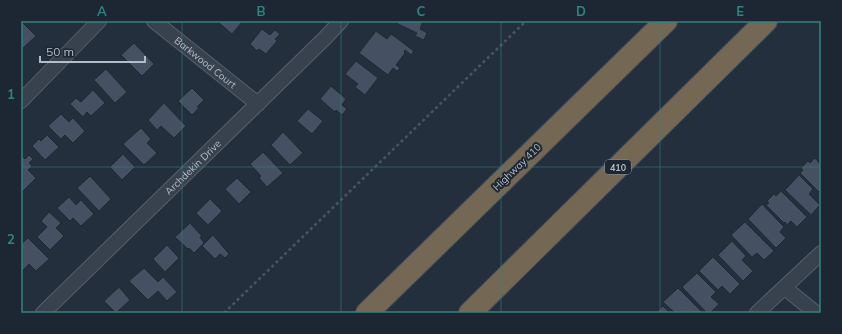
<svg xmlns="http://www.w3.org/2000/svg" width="842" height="334" font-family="Mulish,sans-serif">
	<rect width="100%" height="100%" fill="#242f3e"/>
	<path fill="#455162" stroke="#1f2835" d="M21 21 36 36 23 48 21 46Z
		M220 21H243L232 34 218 22Z
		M397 21H423L420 29 427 33 424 40 415 36 417 33 396 23Z
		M262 29 270 35 275 30 280 34 275 39 277 41 266 54 259 49 257 51 250 44Z
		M376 31 387 39 391 34 414 51 411 55 405 50 404 52 405 53 396 65 400 68 397 71 393 68 388 75 359 53Z
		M134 43 154 64 142 76 121 55Z
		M356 61 378 78 365 95 355 87 358 84 345 74Z
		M106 69 127 92 115 103 94 80Z
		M331 86 346 99 342 105 347 109 342 115 336 110 335 112 320 99Z
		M192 88 204 100 197 107 199 108 192 115 178 101Z
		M93 90 105 103 91 116 87 112 83 117 70 104 76 98 81 102Z
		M164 103 186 126 174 138 161 126 157 130 148 120Z
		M308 109 323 121 312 134 297 121Z
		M61 114 69 122 73 118 85 131 73 143 65 135 61 139 48 126Z
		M141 128 151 139 147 143 157 153 144 165 123 144Z
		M283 132 303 153 290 165 271 145Z
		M47 135 59 147 45 160 32 146 39 139 41 141Z
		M263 152 283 173 267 187 259 178 261 176 250 164Z
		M123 154 135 167 122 180 110 167Z
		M29 155 33 159 29 163 32 166 28 170 36 178 23 191 21 189V159L24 157 25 159Z
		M815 158 821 165V191L819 192 800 173 803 170 801 168 808 161 810 163Z
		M799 175 813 189 809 194 820 205 811 215 785 190Z
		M90 176 111 199 99 211 77 188Z
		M237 178 251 192 239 204 225 189Z
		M781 191 807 217 797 227 791 221 787 225 785 222 784 223 766 205 769 203 767 201 774 194 776 196Z
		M69 197 76 205 81 200 94 214 81 226 73 218 70 221 57 208Z
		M210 199 222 211 208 225 196 213Z
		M762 204 784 227 780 232 786 238 776 248 748 219Z
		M49 212 61 223 56 228 64 236 50 250 37 237 47 227 41 221Z
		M745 222 774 251 764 260 757 253 752 257 731 235Z
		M190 223 202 236 200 237 204 243 194 253 189 248 188 249 175 237Z
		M213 235 229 254 225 258 220 254 215 259 202 246Z
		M28 238 49 259 36 271 29 264 22 271 21 270V244Z
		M732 241 746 256 742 260 753 271 743 281 718 255Z
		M167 245 179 258 165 272 153 259Z
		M713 257 740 284 730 294 722 286 718 290 699 271Z
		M144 268 158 282 163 277 177 292 167 301 158 291 148 300 129 281Z
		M697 273 716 292 711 297 719 304 710 313H707L682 287Z
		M119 287 130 300 116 313 104 301Z
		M678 288 703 313H675L663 302Z
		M663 306 670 313H656Z"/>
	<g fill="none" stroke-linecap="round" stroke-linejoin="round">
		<g stroke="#565f6c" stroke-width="16">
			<g id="street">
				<path id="s1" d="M154 21 258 104"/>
				<path d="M21 101 99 21"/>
				<path d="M785 288 816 313"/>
				<path id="s2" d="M43 313 325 38 341 21"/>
				<path d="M757 313 821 253"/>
			</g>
		</g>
		<g stroke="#434c59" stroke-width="24">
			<path id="highway" d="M367 313 666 21
				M470 313 766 21"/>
		</g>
		<path stroke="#44595c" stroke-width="2.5" stroke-dasharray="3 3" stroke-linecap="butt" d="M224 313 526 21"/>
		<use href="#street" stroke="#38414e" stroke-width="14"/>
		<use href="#highway" stroke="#746855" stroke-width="22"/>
	</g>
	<path fill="none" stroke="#308480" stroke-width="1" stroke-opacity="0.55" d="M182 21V313M341 21V313M501 21V313M660 21V313M21 167H821"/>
	<g text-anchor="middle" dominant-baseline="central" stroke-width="4" stroke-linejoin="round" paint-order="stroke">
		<rect fill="#1d2633" stroke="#878f9c" stroke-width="1" x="605" y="160" width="26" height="14" rx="3"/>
		<g font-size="9" font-weight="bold" fill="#b4bcc9">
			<text x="618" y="167">410</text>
		</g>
		<g font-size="10" fill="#b4bcc9" stroke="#1d2633">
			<text stroke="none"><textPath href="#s1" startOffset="66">Barkwood Court</textPath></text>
			<text stroke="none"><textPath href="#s2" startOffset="209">Archdekin Drive</textPath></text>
			<text transform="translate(517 167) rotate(-44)">Highway 410</text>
		</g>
	</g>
	<rect width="842" height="334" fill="none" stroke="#1d2633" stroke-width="44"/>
	<path d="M40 56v6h105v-6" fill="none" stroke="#b4bcc9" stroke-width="2"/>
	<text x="46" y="56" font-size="12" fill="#b4bcc9" stroke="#1d2633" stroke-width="3" paint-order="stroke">50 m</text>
	<rect x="22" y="22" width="798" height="290" fill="none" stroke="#308480" stroke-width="1.5"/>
	<g font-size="13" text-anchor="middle" font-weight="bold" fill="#308480">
		<text x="102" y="16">A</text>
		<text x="261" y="16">B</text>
		<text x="421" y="16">C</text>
		<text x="581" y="16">D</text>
		<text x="740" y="16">E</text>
		<text x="11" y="99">1</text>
		<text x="11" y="244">2</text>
	</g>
</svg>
